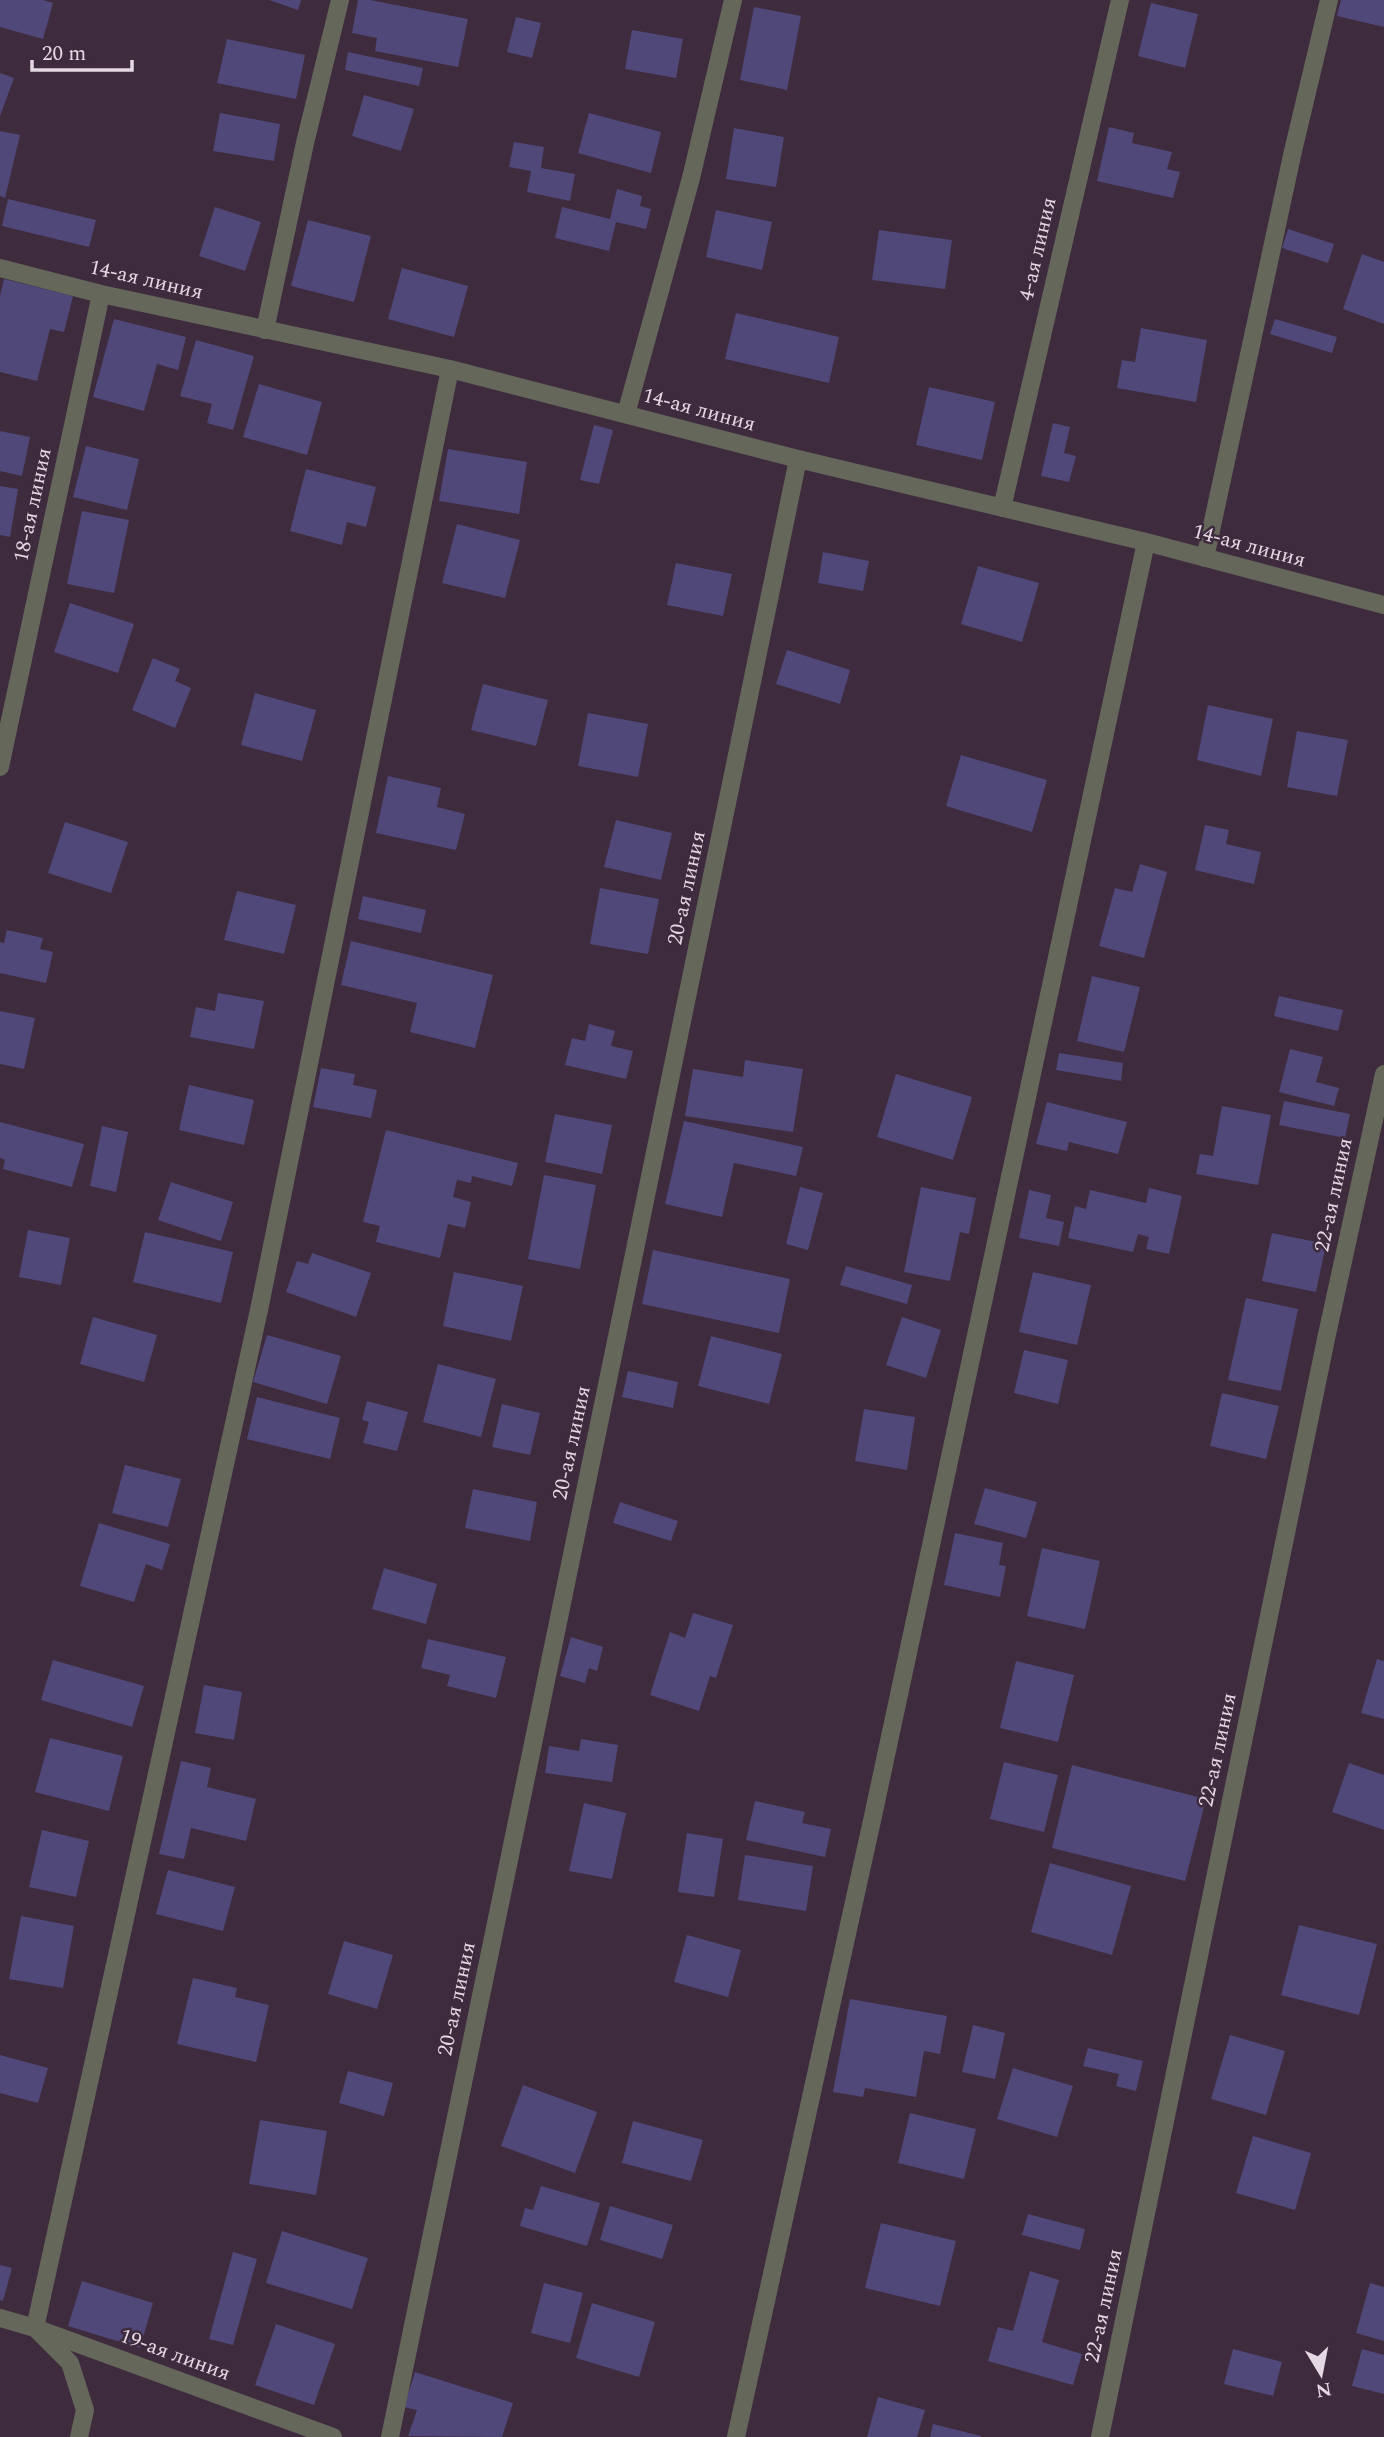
<svg xmlns="http://www.w3.org/2000/svg" width="1384" height="2437" font-family="Spectral,serif">
	<rect width="100%" height="100%" fill="#3e2b3e"/>
	<path fill="#504878" d="M0 0H43L53 3 43 39 0 27Z
		M269 0H301L298 10Z
		M358 0H370L468 19 458 67 375 51 377 38 352 33Z
		M1341 0H1384V27L1337 16Z
		M1151 3 1198 14 1185 68 1138 56Z
		M754 7 801 16 787 90 740 80Z
		M516 17 541 23 532 58 507 52Z
		M632 30 683 39 676 78 625 69Z
		M227 39 305 55 296 99 217 83Z
		M348 52 423 68 419 86 345 70Z
		M0 73 14 78 0 116Z
		M364 95 414 109 401 151 352 136Z
		M220 113 280 124 274 161 213 151Z
		M589 113 661 132 651 173 578 153Z
		M1109 127 1134 133 1132 143 1172 152 1167 169 1180 172 1173 198 1097 181Z
		M734 128 784 137 776 187 726 179Z
		M0 131 20 135 5 198 0 196Z
		M514 142 544 147 541 168 575 174 570 201 527 192 531 171 509 167Z
		M617 189 642 196 640 206 651 209 646 229 616 222 609 251 555 238 562 207 610 219Z
		M8 199 96 220 89 247 2 226Z
		M215 207 261 222 245 271 199 256Z
		M716 210 772 222 762 270 706 257Z
		M308 220 371 236 354 302 291 286Z
		M1288 229 1334 244 1328 263 1282 248Z
		M879 230 952 240 945 289 872 280Z
		M1362 254 1384 262V324L1343 309Z
		M402 268 468 286 454 337 388 319Z
		M4 279 73 296 64 332 50 329 37 381 0 372V296Z
		M736 313 839 337 829 383 725 359Z
		M114 319 186 337 178 370 157 364 144 411 93 397Z
		M1275 319 1337 337 1332 353 1270 334Z
		M1141 328 1207 340 1196 402 1117 388 1122 360 1135 362Z
		M196 340 254 356 233 430 207 423 212 404 180 396Z
		M259 384 322 402 307 455 243 437Z
		M929 387 995 402 982 460 916 445Z
		M1053 423 1070 427 1064 453 1076 456 1069 482 1041 476Z
		M594 425 613 430 599 484 580 480Z
		M0 431 30 437 22 476 0 471Z
		M86 446 139 459 127 510 73 497Z
		M448 449 527 462 519 514 439 501Z
		M306 469 376 487 366 527 347 522 342 545 290 531Z
		M0 486 18 489 10 537 0 535Z
		M82 511 129 520 114 593 67 584Z
		M457 524 520 540 505 598 442 583Z
		M823 552 869 561 863 591 818 583Z
		M676 563 732 574 723 616 667 605Z
		M978 566 1039 583 1022 642 961 624Z
		M70 603 134 624 118 673 54 652Z
		M787 650 850 670 840 704 776 684Z
		M153 658 180 669 175 681 191 688 175 728 132 710Z
		M483 684 548 700 536 746 471 730Z
		M255 693 316 710 302 761 241 745Z
		M1208 705 1273 719 1261 776 1197 760Z
		M588 713 648 724 638 777 578 766Z
		M1297 731 1348 740 1337 796 1287 787Z
		M961 755 1047 780 1032 832 946 806Z
		M388 776 441 788 437 807 465 814 456 850 376 833Z
		M616 820 672 833 661 880 604 867Z
		M65 822 128 842 111 893 48 873Z
		M1205 825 1229 830 1226 844 1261 852 1254 884 1195 870Z
		M1140 864 1167 872 1144 958 1099 946 1115 888 1132 892Z
		M600 888 659 899 648 954 590 944Z
		M237 891 296 905 284 954 224 940Z
		M363 896 426 910 421 933 358 919Z
		M7 930 43 938 40 949 53 952 46 983 0 973V942L4 943Z
		M351 941 493 975 475 1048 410 1032 417 1003 341 985Z
		M1092 976 1140 987 1124 1052 1077 1041Z
		M218 993 264 1001 254 1049 190 1037 196 1007 215 1011Z
		M1279 996 1343 1010 1338 1031 1274 1016Z
		M0 1011 35 1018 24 1069 0 1064Z
		M589 1024 615 1031 611 1046 633 1051 626 1079 565 1065 572 1038 585 1041Z
		M1290 1049 1323 1057 1316 1082 1339 1088 1334 1106 1279 1092Z
		M1059 1053 1123 1063 1121 1081 1056 1070Z
		M745 1060 803 1069 793 1132 685 1116 693 1069 743 1077Z
		M321 1068 355 1074 353 1085 377 1090 371 1118 313 1107Z
		M896 1074 972 1097 953 1160 877 1137Z
		M189 1085 254 1100 244 1145 179 1130Z
		M1284 1101 1350 1114 1345 1138 1279 1125Z
		M1047 1102 1127 1122 1118 1154 1069 1142 1067 1151 1036 1144Z
		M1222 1106 1271 1115 1258 1185 1196 1174 1200 1154 1213 1156Z
		M555 1114 612 1125 602 1174 545 1162Z
		M684 1121 803 1147 796 1176 734 1163 722 1217 665 1204Z
		M0 1122 84 1144 72 1187 3 1169 5 1160 0 1158Z
		M102 1126 128 1132 116 1192 90 1186Z
		M386 1130 518 1163 512 1186 472 1176 471 1183 457 1180 453 1197 471 1202 465 1228 448 1224 440 1258 376 1242 380 1226 363 1222Z
		M544 1175 596 1185 580 1269 528 1259Z
		M171 1182 233 1202 221 1241 158 1220Z
		M800 1187 823 1193 808 1250 786 1244Z
		M921 1187 976 1198 969 1234 960 1232 950 1281 904 1272Z
		M1149 1188 1182 1196 1169 1254 1146 1249 1149 1237 1138 1234 1133 1252 1068 1238 1075 1206 1086 1209 1090 1190 1146 1203Z
		M1029 1190 1051 1195 1046 1218 1064 1222 1059 1246 1019 1238Z
		M28 1230 70 1238 61 1285 19 1277Z
		M145 1232 233 1252 221 1303 133 1282Z
		M1272 1233 1326 1244 1316 1292 1262 1281Z
		M653 1250 790 1279 779 1333 642 1304Z
		M312 1253 371 1273 356 1317 286 1292 297 1261 308 1264Z
		M846 1266 912 1285 907 1304 840 1285Z
		M454 1272 523 1286 511 1341 443 1326Z
		M1033 1272 1091 1285 1077 1345 1019 1332Z
		M1246 1298 1298 1309 1281 1391 1228 1380Z
		M93 1317 157 1335 144 1382 80 1364Z
		M902 1317 941 1330 926 1378 886 1365Z
		M267 1335 341 1356 327 1404 253 1382Z
		M711 1336 782 1354 769 1404 698 1386Z
		M1024 1350 1068 1360 1058 1404 1014 1393Z
		M438 1364 496 1379 481 1437 423 1422Z
		M628 1371 678 1382 673 1408 622 1397Z
		M1222 1393 1279 1406 1266 1459 1210 1446Z
		M257 1397 340 1418 330 1459 247 1439Z
		M367 1401 408 1412 397 1451 363 1443 369 1422 362 1420Z
		M502 1404 540 1413 530 1455 492 1447Z
		M864 1409 915 1417 907 1470 855 1461Z
		M125 1465 181 1479 168 1527 112 1513Z
		M985 1488 1037 1502 1026 1538 974 1524Z
		M473 1489 537 1502 530 1541 465 1528Z
		M620 1502 678 1521 671 1541 613 1523Z
		M99 1523 170 1544 162 1570 146 1564 134 1602 80 1586Z
		M955 1533 1003 1543 999 1565 1006 1566 1000 1597 944 1585Z
		M1042 1548 1100 1561 1085 1629 1027 1616Z
		M384 1568 437 1584 426 1624 372 1609Z
		M693 1613 733 1625 716 1678 710 1676 699 1711 650 1695 670 1632 685 1638Z
		M571 1637 603 1647 597 1671 589 1668 585 1683 560 1676Z
		M428 1639 506 1657 496 1698 447 1686 450 1675 421 1668Z
		M1377 1659 1384 1661V1719L1361 1713Z
		M53 1660 144 1686 132 1727 41 1700Z
		M1016 1661 1074 1675 1058 1742 1000 1728Z
		M204 1685 242 1692 234 1740 195 1733Z
		M50 1738 123 1756 109 1811 35 1792Z
		M581 1739 618 1745 612 1782 545 1773 549 1746 579 1751Z
		M181 1761 211 1768 207 1787 256 1799 246 1841 191 1828 184 1859 159 1854Z
		M1004 1762 1058 1775 1044 1832 990 1819Z
		M1349 1763 1384 1775V1830L1332 1812Z
		M1072 1765 1206 1799 1185 1881 1052 1848Z
		M755 1801 805 1812 802 1823 831 1829 825 1857 746 1840Z
		M584 1803 626 1813 612 1879 569 1871Z
		M42 1830 89 1841 76 1897 29 1887Z
		M687 1833 723 1839 714 1897 678 1892Z
		M745 1855 813 1866 806 1911 738 1900Z
		M1050 1863 1131 1886 1112 1955 1031 1932Z
		M168 1870 235 1887 223 1931 156 1914Z
		M21 1916 74 1926 63 1988 9 1979Z
		M1299 1925 1377 1944 1359 2015 1281 1995Z
		M687 1935 741 1950 728 1997 674 1982Z
		M344 1941 393 1955 377 2009 328 1994Z
		M193 1978 237 1988 235 1997 269 2005 256 2062 177 2044Z
		M850 1999 947 2016 940 2054 924 2051 916 2097 865 2088 863 2097 833 2092Z
		M973 2025 1005 2033 995 2079 962 2072Z
		M1230 2035 1285 2051 1266 2115 1211 2099Z
		M1088 2048 1143 2061 1136 2091 1116 2086 1119 2074 1083 2066Z
		M0 2055 48 2068 38 2103 0 2093Z
		M1013 2068 1073 2086 1057 2137 997 2119Z
		M348 2071 393 2083 384 2116 339 2103Z
		M523 2085 597 2112 575 2173 501 2146Z
		M910 2113 976 2129 964 2179 898 2163Z
		M260 2120 327 2131 316 2195 249 2184Z
		M633 2121 703 2140 691 2181 622 2163Z
		M1253 2136 1311 2153 1295 2210 1236 2193Z
		M541 2186 600 2203 587 2246 520 2226 525 2208 533 2210Z
		M610 2206 673 2225 662 2259 600 2240Z
		M1028 2214 1085 2229 1080 2250 1022 2235Z
		M881 2223 956 2241 940 2306 865 2288Z
		M282 2231 368 2258 352 2309 266 2283Z
		M233 2252 257 2259 233 2345 209 2339Z
		M0 2265 12 2268 3 2301 0 2300Z
		M1030 2271 1059 2280 1042 2342 1082 2354 1073 2385 988 2361 998 2327 1013 2331Z
		M82 2281 153 2303 140 2348 68 2326Z
		M544 2283 583 2293 570 2343 531 2333Z
		M1370 2283 1384 2287V2341L1356 2333Z
		M592 2303 655 2322 639 2377 576 2358Z
		M276 2324 335 2344 314 2405 255 2385Z
		M1233 2349 1282 2362 1273 2396 1224 2384Z
		M1362 2349 1384 2355V2394L1352 2386Z
		M415 2372 513 2403 502 2437 408 2436 417 2410 404 2407Z
		M878 2397 925 2410 917 2437H867Z
		M933 2424 981 2436V2437H930Z"/>
	<g fill="none" stroke-linecap="round" stroke-linejoin="round">
		<path stroke="#65675b" stroke-width="18" d="M0 268 101 294 450 369 798 459 1146 542 1384 605
			M265 330 305 143 340 0
			M626 414 691 178 733 0
			M1002 508 1120 0
			M1205 558 1293 151 1329 0
			M0 767 101 294
			M0 2318 35 2328 333 2437
			M79 2437 85 2410 70 2363 35 2328 259 1310 450 369
			M390 2437 798 459
			M736 2437 873 1816 1146 542
			M1100 2437 1326 1339 1384 1074"/>
	</g>
	<g text-anchor="middle" dominant-baseline="central" stroke-width="5" stroke-linejoin="round" paint-order="stroke">
		<g font-size="21" fill="#e5d8e4" stroke="#3e2b3e">
			<text transform="translate(1038 249) rotate(-77)">4-ая линия</text>
			<text transform="translate(146 280) rotate(13)">14-ая линия</text>
			<text transform="translate(699 410) rotate(15)">14-ая линия</text>
			<text transform="translate(33 505) rotate(-78)">18-ая линия</text>
			<text transform="translate(1249 546) rotate(15)">14-ая линия</text>
			<text transform="translate(687 888) rotate(-78)">20-ая линия</text>
			<text transform="translate(1334 1195) rotate(-78)">22-ая линия</text>
			<text transform="translate(572 1443) rotate(-78)">20-ая линия</text>
			<text transform="translate(1218 1750) rotate(-78)">22-ая линия</text>
			<text transform="translate(457 1999) rotate(-78)">20-ая линия</text>
			<text transform="translate(1104 2306) rotate(-78)">22-ая линия</text>
			<text transform="translate(175 2355) rotate(20)">19-ая линия</text>
		</g>
	</g>
	<g transform="translate(1321 2374) rotate(170)" stroke="#3e2b3e" stroke-width="5" paint-order="stroke">
	<path d="M0-5L12 26L0 18L-12 26Z" fill="#e5d8e4"/>
	<text y="-10" font-size="19" font-weight="bold" text-anchor="middle" fill="#e5d8e4">N</text>
	</g>
	<path d="M32 60v10h100v-10" fill="none" stroke="#e5d8e4" stroke-width="3.5"/>
	<text x="42" y="60" font-size="21" fill="#e5d8e4" stroke="#3e2b3e" stroke-width="5" paint-order="stroke">20 m</text>
</svg>
